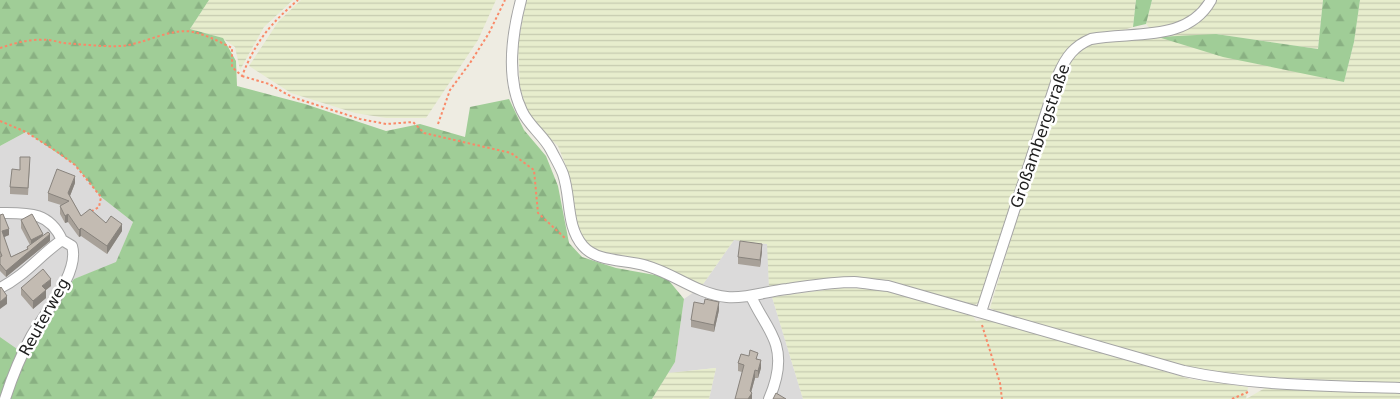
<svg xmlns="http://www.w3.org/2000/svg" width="1400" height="399" font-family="'DejaVu Sans',sans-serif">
	<defs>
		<pattern id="farmland-rules" width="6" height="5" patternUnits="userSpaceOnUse" patternTransform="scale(1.25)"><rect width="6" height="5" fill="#e7edcd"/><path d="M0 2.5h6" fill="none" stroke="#c6cbb0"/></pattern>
		<pattern id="forest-firs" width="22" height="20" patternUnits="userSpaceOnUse" patternTransform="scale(1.25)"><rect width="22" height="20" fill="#a0cd97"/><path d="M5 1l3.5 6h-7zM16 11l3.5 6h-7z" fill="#89b082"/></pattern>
	</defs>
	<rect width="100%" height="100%" fill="#eeece2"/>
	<path fill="#dbdada" d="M26 132 75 165 101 197 133 222 116 263 74 279 20 352 0 337V146Z
		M734 240 768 244 769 287 803 399H709L716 368 668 373 675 362 684 299 701 287Z"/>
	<path fill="url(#farmland-rules)" d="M209 0H293L264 27 240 70 235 47 222 38 190 29Z
		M301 0H496L478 40 426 118H386L355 113 291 93 249 66 278 22Z
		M526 0H1136L1133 27 1124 30 1083 37 1068 49 983 299 975 305 893 282 854 278 769 287 767 244 734 240 701 287 658 265 627 256 601 252 586 243 576 226 566 166 558 146 541 130 526 109 520 86 518 46Z
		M1152 0H1323L1318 49 1216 34 1344 82 1354 42 1360 0H1400V384L1233 375 1199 369 1126 351 994 310 990 308 1058 83 1073 54 1087 44 1157 36 1146 24Z
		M841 288 877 289 935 304 973 316 976 321 986 319 1190 379 1248 387 1246 399 1265 388 1400 393V399H803L772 297Z
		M716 368 709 399H652L668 373Z"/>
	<path fill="url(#forest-firs)" d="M0 0H209L190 29 223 38 236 61 237 86 305 104 386 131 420 124 465 137 470 107 509 99 524 130 546 156 558 186 569 243 582 257 616 268 666 277 684 299 675 362 652 399H0V337L20 351 74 279 116 262 133 222 101 197 75 165 26 132 0 146Z
		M1136 0H1152L1146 24 1133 27Z
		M1323 0H1360L1354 42 1344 82 1223 57 1158 37 1216 34 1318 49Z"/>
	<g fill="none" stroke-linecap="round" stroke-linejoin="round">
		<g stroke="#a4a4a4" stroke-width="12">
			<path id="street" d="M521 0C512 34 506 79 522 111 529 126 544 136 551 150 555 158 560 166 563 174 571 197 566 227 583 246 598 263 626 259 647 266 675 274 697 294 727 297 747 299 767 291 787 289 809 286 832 282 854 282 865 283 877 285 888 286L1184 371C1255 386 1328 386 1400 388
				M0 213C27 213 49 211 62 240
				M0 288C25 276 40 255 62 240
				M751 296C758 313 771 328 776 345 781 362 776 383 769 399
				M981 312 1059 73C1066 57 1074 46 1091 39 1132 31 1187 43 1211 0
				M5 399C12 377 21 355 32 335 45 313 80 272 72 246L62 240"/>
		</g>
		<path stroke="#f98968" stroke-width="2" stroke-dasharray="2.5 2.5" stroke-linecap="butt" d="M0 48C21 41 41 36 62 43 81 44 101 47 120 46 143 45 171 27 193 32 207 35 220 42 232 48V67L242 76C256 41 270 24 298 0
			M242 76 269 84 292 97 360 119 386 124 413 122 424 133 511 153 534 170 538 213 566 239
			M0 121 26 132 56 151 75 165 101 197 99 207 90 212
			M438 124 450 90 470 63 489 33 505 0
			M982 325 1000 383 1002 399
			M1232 399 1248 392"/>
		<use href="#street" stroke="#fff" stroke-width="10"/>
	</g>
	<path fill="#a8a199" d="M30 164 28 195 10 194V187L20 170Z
		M75 183 70 196 81 216 106 223 122 231 107 254 81 236 79 237 68 222 65 223 60 214V206L61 205 48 201V193Z
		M0 215 9 235 4 237 11 257 27 249 30 245 21 228V220L50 241 6 277 0 271Z
		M762 251 760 267 738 264V257Z
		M51 286 46 290V298L33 309 21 295V288Z
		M719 310 714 332 691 327V320Z
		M749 356 758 359 761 368 758 378H755L751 393 752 399 736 398 742 372 738 371V363Z"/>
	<path fill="#88837d" d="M75 176V183L68 201V193Z
		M68 214V222L65 223V216Z
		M122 224V231L107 254V246Z
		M81 228V236L79 237V230Z
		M9 229V235L2 238V231Z
		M43 234V240L50 234V241L6 277V271L31 247V240Z
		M762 244V251L760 267V260Z
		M51 279V286L42 293V286Z
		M46 290V298L33 309V301Z
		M7 296V304L0 309V302Z
		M719 302V310L714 332V325Z
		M761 360V368L758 378V371Z
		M755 370V378L750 396 752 393V399H748Z"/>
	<path fill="#c3bbb2" stroke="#88837d" d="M20 157H30L28 188 10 187 12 169 20 170Z
		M57 169 75 176 68 193 81 216 90 209 106 223 111 216 122 224 107 246 81 228 79 230 68 214 65 216 60 206 69 201 48 193Z
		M3 214 9 229 2 231 11 257 28 249 27 247 48 232 50 234 6 271 0 264V257L2 256 0 251V215Z
		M32 214 43 234 31 240 21 220Z
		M740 241 762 244 760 260 738 257Z
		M43 269 51 279 42 286 46 290 33 301 21 288Z
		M1 287 7 296 0 302V288Z
		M705 299 719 302 714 325 691 320 694 302 704 304Z
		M750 350 758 353 756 359 761 360 758 371 755 370 750 391 752 393 748 399H735L744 365 738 363 741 354 749 356Z
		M776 393 786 399H773Z"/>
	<g text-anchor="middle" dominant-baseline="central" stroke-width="5" stroke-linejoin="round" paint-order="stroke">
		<g font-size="16" fill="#1d1d1d" stroke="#fff">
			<text transform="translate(1040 136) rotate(-71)">Großambergstraße</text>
			<text transform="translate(44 317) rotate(-61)">Reuterweg</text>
		</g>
	</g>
</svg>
